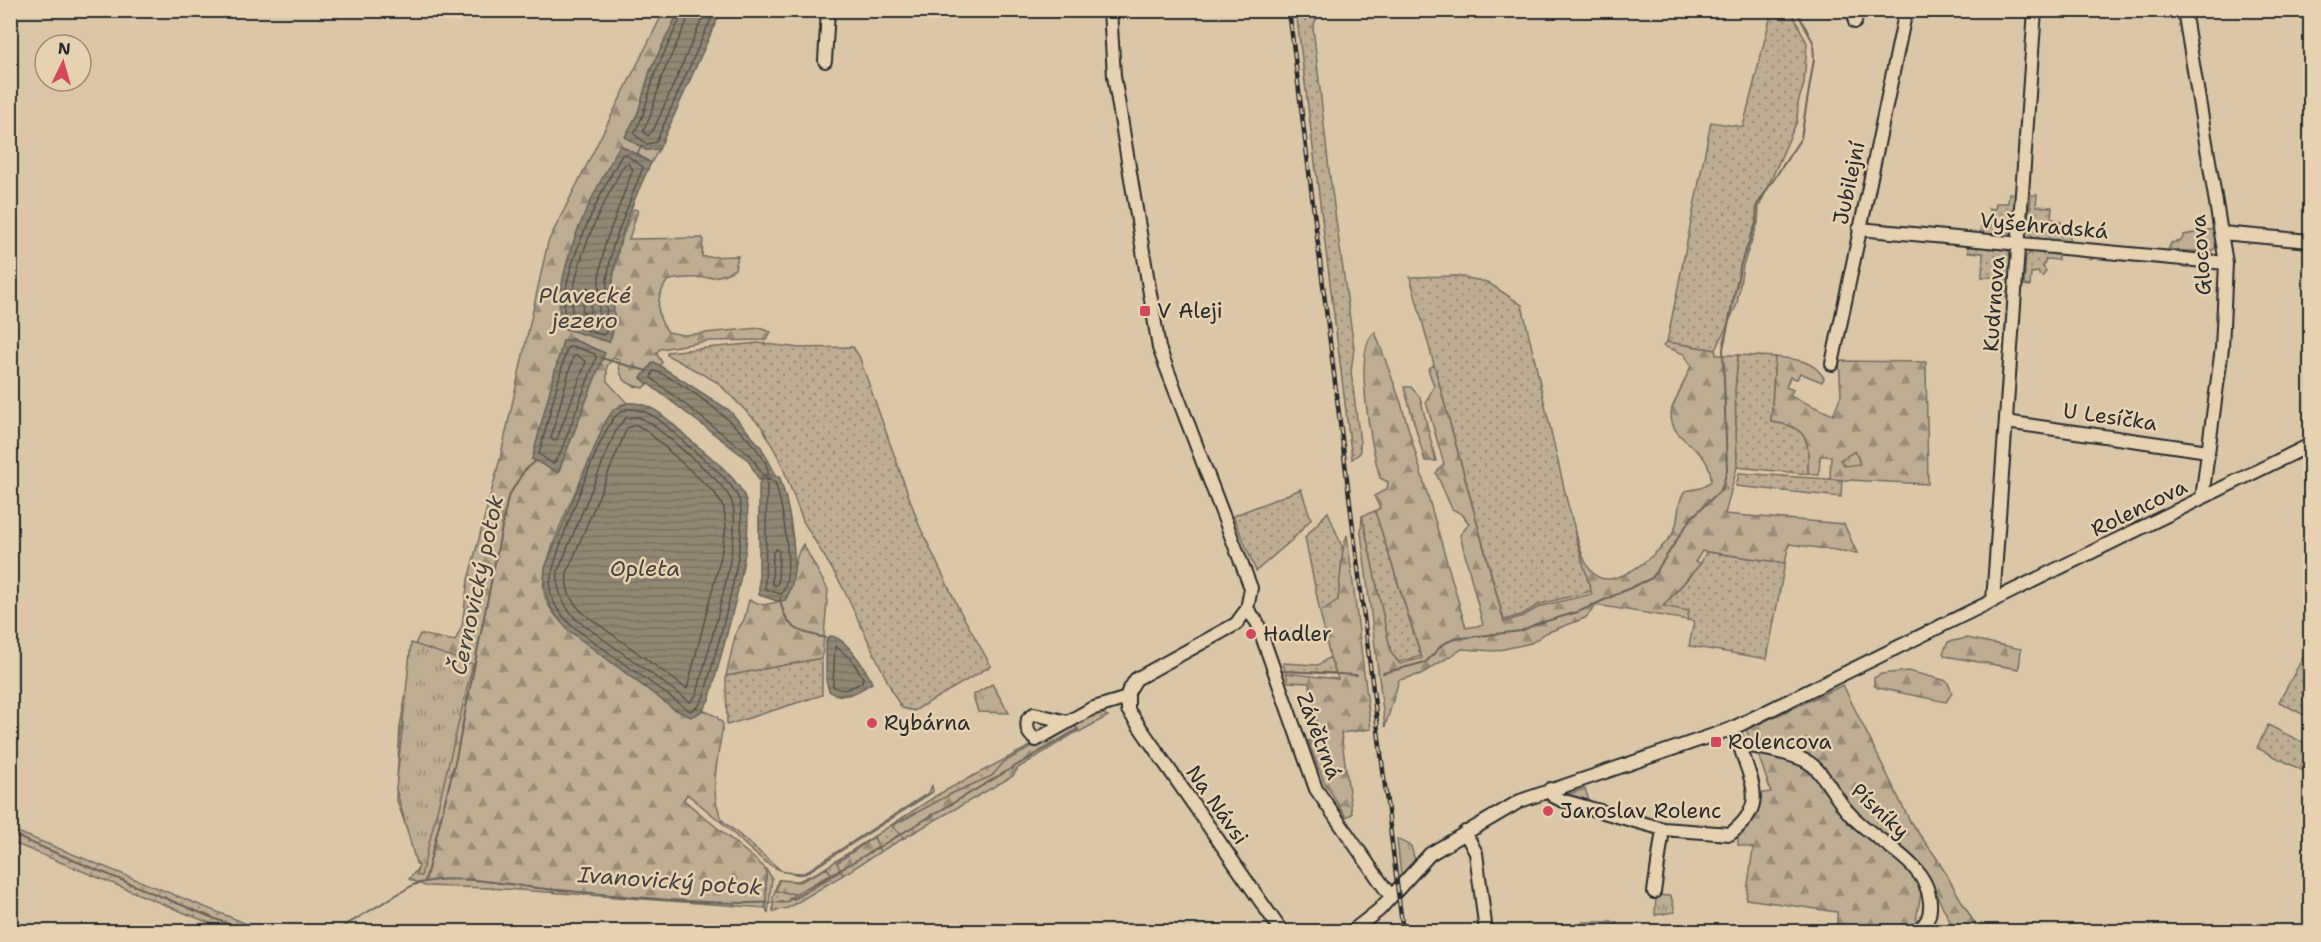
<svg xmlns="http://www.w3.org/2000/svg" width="2321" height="942" font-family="'Shantell Sans',sans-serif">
	<defs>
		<pattern id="grass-dots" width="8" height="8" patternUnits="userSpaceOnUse" patternTransform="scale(1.5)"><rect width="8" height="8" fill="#bdad93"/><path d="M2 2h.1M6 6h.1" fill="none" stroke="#9a8d78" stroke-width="1.8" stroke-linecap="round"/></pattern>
		<pattern id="forest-firs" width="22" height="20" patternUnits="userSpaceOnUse" patternTransform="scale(1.5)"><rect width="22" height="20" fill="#bdad93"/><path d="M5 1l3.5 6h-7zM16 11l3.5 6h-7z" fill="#9a8d78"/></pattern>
		<pattern id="park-tufts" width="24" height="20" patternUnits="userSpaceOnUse" patternTransform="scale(1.5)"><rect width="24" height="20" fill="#bdad93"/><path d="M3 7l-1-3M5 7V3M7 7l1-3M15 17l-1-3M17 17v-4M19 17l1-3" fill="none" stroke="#9a8d78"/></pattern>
		<pattern id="water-rules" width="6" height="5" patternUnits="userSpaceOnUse" patternTransform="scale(1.5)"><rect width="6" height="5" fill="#928775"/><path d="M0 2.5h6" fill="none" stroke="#776f60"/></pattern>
	</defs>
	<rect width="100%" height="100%" fill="#dbc7a8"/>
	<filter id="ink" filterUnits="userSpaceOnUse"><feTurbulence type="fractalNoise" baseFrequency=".0167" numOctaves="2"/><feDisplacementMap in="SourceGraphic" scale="12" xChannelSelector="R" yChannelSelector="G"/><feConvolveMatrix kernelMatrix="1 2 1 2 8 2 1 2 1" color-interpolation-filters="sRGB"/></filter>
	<g filter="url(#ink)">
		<path fill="url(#grass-dots)" stroke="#746c5f" stroke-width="1.5" d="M1296 11 1331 13 1317 17 1313 27 1329 170 1354 348 1351 372 1360 442V453L1352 459Z
			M1772 11H1791L1807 43 1804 84 1798 103 1797 121 1759 207 1758 223 1743 265 1737 304 1716 350 1667 342 1711 122 1743 127Z
			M2009 193 2016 194 2013 230 2006 236 1980 233 1981 227 1991 228 1992 224H1997V219L1988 208 1995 209 1996 203H2008Z
			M2031 195H2037L2036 206 2052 207 2051 218 2061 222 2060 234 2070 235V241L2033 238 2028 231Z
			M1968 245 2006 248 2011 255 2008 297H2001L2002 277H1982L1983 253 1968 252Z
			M2033 251 2058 253V260L2046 259 2043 266 2046 271 2043 276 2039 275V272L2031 273 2030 286 2024 285 2026 256Z
			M1457 276 1487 282 1522 305 1567 501 1592 591 1540 604 1521 615 1504 620 1410 277Z
			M758 343 800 348 853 347 859 356 919 525 959 609 991 666 914 711 902 708 895 697 841 584 803 521 781 462 762 427 717 382 667 355V352Z
			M1738 355 1775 357 1771 422C1809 426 1809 440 1808 474L1737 467 1735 390Z
			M1739 473 1842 480 1841 497 1736 486Z
			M1301 489 1311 519 1293 539 1256 571 1233 516Z
			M1375 511 1421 656 1399 662 1391 653 1362 516Z
			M1328 512 1343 549 1338 601 1320 612 1305 537Z
			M1706 552 1785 563 1767 659 1689 646 1694 621 1687 620 1688 611 1663 607 1701 563Z
			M2308 648 2310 649V718L2279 702Z
			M1330 657 1336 673 1285 671 1283 663 1318 665Z
			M822 658V695L727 725 726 676Z
			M1096 711 1108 716 1079 732 1074 724 1004 762 992 776 951 794 892 826 904 838 880 852 874 837 837 863 840 869 831 874 827 868 776 891 795 894 790 898 795 899 841 871 843 875 788 908 773 911V897L778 880 799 881 819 872 939 794Z
			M2268 725 2310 746V774L2257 748Z
			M932 785 933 792 805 874C772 879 743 841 720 821H723L783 872 804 873 922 797 929 793Z
			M10 829 265 931H229L11 842Z
			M764 867 772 878 768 914 766 908V872Z"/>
		<path fill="url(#forest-firs)" stroke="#746c5f" stroke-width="1.5" fill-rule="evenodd" d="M664 11H679L650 71 638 113 625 137 646 150 659 149 651 163 636 153 604 174 612 337 613 279 619 246 633 209 638 210 629 239 703 238 702 257 738 256 735 269C712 284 692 273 667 281 656 298 655 316 668 332L683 335 759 328 771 332 766 340 708 341 660 349 656 353 662 362 660 366 653 362 641 378 648 384 643 388C626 385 618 378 619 360L614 357 607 366V381L627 403 620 405C601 439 537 557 544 592 547 608 558 619 569 630L674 709 696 715 703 710 716 716 723 724C719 755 707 793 723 821H720L687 794 684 800 764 867 766 872V908L489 888 425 886 409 879 420 866 396 798 400 726 416 642 420 634 455 641 462 626 468 580 500 459 548 242ZM572 339 604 353 558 473 538 437 563 341Z
			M1375 332 1401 403 1466 628 1483 625 1460 535 1469 524 1462 514 1452 509 1436 473 1444 464 1426 402 1434 386 1428 369 1434 365 1504 622 1523 616 1541 606 1592 594 1574 531C1579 544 1585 570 1598 577 1619 588 1665 549 1674 531 1680 517 1676 503 1685 491L1701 488 1711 481C1712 444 1664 443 1672 408L1691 366 1684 354 1663 346 1667 342 1716 350V355H1738L1735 390 1737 467 1725 514 1844 524 1857 553 1789 544 1785 563 1702 551 1695 562 1701 563 1663 606 1689 611 1687 620 1597 605 1585 618 1546 633 1531 643 1495 651 1462 649 1421 674 1399 680 1385 727 1361 533 1362 516 1391 653 1400 664 1422 658 1375 511 1380 508 1374 496 1387 489 1388 482 1380 478C1373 452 1351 349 1375 332Z
			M1775 357C1796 359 1813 360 1824 378L1822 382 1800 373 1797 379 1790 377 1786 387 1793 390 1790 396 1833 415 1841 395 1839 361 1926 362 1928 484 1830 479 1831 456H1820L1819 475 1808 474C1809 440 1809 426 1771 422Z
			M1404 387H1411L1420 397 1436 461H1425Z
			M1347 535 1371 729 1341 733 1352 814 1346 817 1324 782 1308 741 1320 737 1309 683 1288 682 1286 673 1338 679 1330 657 1320 612 1338 600 1343 549Z
			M803 544 828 590 822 658 726 676 736 632 744 620 749 600 764 605 785 600C794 582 792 560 803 544Z
			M1967 638 2021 649 2019 669 1945 656 1943 653 1948 642Z
			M1908 671 1947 681 1952 693 1946 702 1878 688 1874 685V678L1881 674Z
			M1843 685 1911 823 1936 857 1979 931H1955L1932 886 1851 809 1821 766 1751 740 1746 730Z
			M1074 724 1078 731 1018 768 1013 776 904 838 892 826 951 794 992 776 1004 762Z
			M1757 751 1803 764 1813 770 1847 818 1901 862 1922 888 1915 926 1905 931H1837V912L1746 899 1753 848 1738 845V835L1756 794 1771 792Z
			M874 837 880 852 843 875 837 863Z
			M827 868 831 874 795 894 776 891 779 880 800 882Z"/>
		<path fill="url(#park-tufts)" stroke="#746c5f" stroke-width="1.5" d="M2214 229 2216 247 2211 252 2168 250 2171 243 2181 241 2184 235Z
			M1855 451 1860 464 1845 466 1840 460Z
			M411 643 473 664 421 876 416 875 419 866 416 863 396 789Z
			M992 684 1009 713 978 712 973 695Z
			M1585 789 1590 803 1562 796Z
			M1397 839 1411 846 1415 861 1401 875Z
			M1656 895 1671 896 1675 912 1655 915Z"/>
		<path fill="#bdad93" stroke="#746c5f" stroke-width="1.5" d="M1583 922H1617V931H1583Z"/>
		<path fill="url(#water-rules)" stroke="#696257" stroke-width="1.5" d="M679 11H721L659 149 646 150 625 137 638 113 650 71Z
			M620 145 651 163C634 198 617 239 613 278 611 298 619 323 609 342L559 327C556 262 589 201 620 145Z
			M572 339 605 353 558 473 532 459 563 341Z
			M654 362 729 410 761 447 775 473 759 480 748 460 641 378Z
			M627 403C653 401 670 422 688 438 706 454 731 471 743 493 762 529 720 654 710 698L703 710 691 717 674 709 568 630C550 611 542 595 545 568L605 422 614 409Z
			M775 475 780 478C789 506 804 575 785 600L777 601 759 595V484L760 481Z
			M830 636C845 636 867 670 872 683 859 691 844 702 829 691L826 680V641Z"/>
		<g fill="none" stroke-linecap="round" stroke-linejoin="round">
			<path stroke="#545049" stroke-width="1.5" d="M684 10 655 73 643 115 634 134 647 144 656 142 715 10
				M692 10 662 76 650 117 643 131 648 136 655 127 706 10
				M625 154 643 167 613 245 607 279 606 332 603 335 566 324C554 283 601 191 622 155Z
				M628 164 633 169 605 244 599 278V323L597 326 572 316C570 267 601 207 624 165Z
				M588 287 591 311 588 314 582 312 585 289Z
				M572 346 595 354 596 358 560 454 553 464 539 454 567 348Z
				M577 355 586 362 557 439 554 441 551 438 573 357Z
				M653 371C679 376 772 447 768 475H763L751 456 651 378Z
				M628 409C652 408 668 428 685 443 702 459 725 474 737 495 755 527 714 656 704 696L699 706 690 711 572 626C562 615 550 603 550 587 549 565 599 439 613 419 617 414 622 411 628 409Z
				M638 417 651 423C672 442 719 476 731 500 746 530 706 656 697 694L690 702 577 620C563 605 556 592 558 571L617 428 626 418Z
				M636 425 646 430 714 492 724 508 726 527 721 556 687 689 583 613C571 601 565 591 567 573L627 428Z
				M767 479 775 482C782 504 796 577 781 594L765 589Z
				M776 549 779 551 778 583 775 586 772 583 773 552Z
				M835 646 851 659 863 678 862 682C853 687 843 694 833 686Z"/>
			<path stroke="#696257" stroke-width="2" d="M636 156 642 145
				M601 358 647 371
				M780 598C785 630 799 632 827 638
				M1284 671 1357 675
				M1383 673 1426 662 1443 644 1454 639 1521 631 1536 624 1578 612 1652 578 1691 518 1722 489 1727 470 1723 349 1741 263 1756 223 1757 205 1801 138 1814 59 1813 42 1796 10
				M10 834 247 932
				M425 881 456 758 508 497 524 471 536 461
				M334 932 413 885C455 871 515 887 558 890 633 897 711 906 786 902L1078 729"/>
			<g stroke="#2b2b2b" stroke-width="16">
				<path id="minor" d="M1110 10 1114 76 1159 348 1251 588 1247 609 1236 624 1136 679 1128 692V710L1282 932
					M2184 10 2226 263 2222 348 2202 498
					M1855 22 1857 10
					M825 61 828 10
					M1859 229 2226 263
					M2222 233 2310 241
					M1832 364 1906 10
					M2006 422 2208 451
					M1993 601 2035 10
					M1247 609 1257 622 1316 789 1391 897
					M1068 722 1034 714 1028 719C1026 729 1028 734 1036 740L1091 709 1127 698
					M1731 729 1739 743C1760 749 1786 751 1806 761 1823 769 1835 799 1849 813 1874 842 1927 860 1930 902 1931 916 1927 925 1914 932
					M1550 789 1553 796 1561 800 1663 829 1730 834C1769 804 1751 784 1739 743
					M1465 832 1476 853 1486 932
					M1654 892 1663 829
					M1351 932 1379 910 1430 854 1520 801 1731 729 2310 445"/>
			</g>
			<use href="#minor" stroke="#e6d1b0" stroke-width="12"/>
			<g stroke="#2b2b2b" stroke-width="4.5">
				<path id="rail" d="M1289 10 1403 932"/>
			</g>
			<use href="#rail" stroke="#e6d1b0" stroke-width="2" stroke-dasharray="7" stroke-linecap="butt"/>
		</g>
	</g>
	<g fill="#d1495b" stroke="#e6d1b0" stroke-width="2">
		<rect x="1139" y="305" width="12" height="12" rx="3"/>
		<circle cx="1251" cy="634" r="6"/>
		<circle cx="872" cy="723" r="6"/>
		<rect x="1710" y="736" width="12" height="12" rx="3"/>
		<circle cx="1548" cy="811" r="6"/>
	</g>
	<g text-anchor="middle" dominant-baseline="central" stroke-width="5" stroke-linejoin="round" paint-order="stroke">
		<g font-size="21" fill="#2b2b2b" stroke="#e6d1b0">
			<text transform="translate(1849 183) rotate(-78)">Jubilejní</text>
			<text transform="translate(2044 226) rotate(5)">Vyšehradská</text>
			<text transform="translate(2201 255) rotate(-94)">Glocova</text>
			<text transform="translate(1994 304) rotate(-86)">Kudrnova</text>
			<text transform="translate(2110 417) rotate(8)">U Lesíčka</text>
			<text transform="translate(2139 508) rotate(-26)">Rolencova</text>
			<text transform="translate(1319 736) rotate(69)">Závětrná</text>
			<text transform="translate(1217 805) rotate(55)">Na Návsi</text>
			<text transform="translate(1880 811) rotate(43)">Písníky</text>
		</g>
		<g font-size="21" fill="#2b2b2b" stroke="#e6d1b0" text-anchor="start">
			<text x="1157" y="311">V Aleji</text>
			<text x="1263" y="634">Hadler</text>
			<text x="884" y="723">Rybárna</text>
			<text x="1728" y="742">Rolencova</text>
			<text x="1560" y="811">Jaroslav Rolenc</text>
		</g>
		<g font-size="22" font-style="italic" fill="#45423e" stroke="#e6d1b0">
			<text x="585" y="295">Plavecké<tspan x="585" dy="25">jezero</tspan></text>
			<text x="645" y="568">Opleta</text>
			<text transform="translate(477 585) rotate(-78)">Černovický potok</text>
			<text transform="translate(670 881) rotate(4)">Ivanovický potok</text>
		</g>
	</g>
	<rect width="2321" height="942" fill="none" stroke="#e6d1b0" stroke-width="36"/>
	<rect x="18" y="18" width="2285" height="906" fill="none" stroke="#2b2b2b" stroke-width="2" filter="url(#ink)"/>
	<g transform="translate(63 63) rotate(5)"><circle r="28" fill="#e6d1b0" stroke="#9b8f7b" stroke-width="1.5"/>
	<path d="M0-4.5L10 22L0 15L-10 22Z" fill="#d1495b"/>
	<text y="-9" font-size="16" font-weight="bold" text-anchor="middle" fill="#2b2b2b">N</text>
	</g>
</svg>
